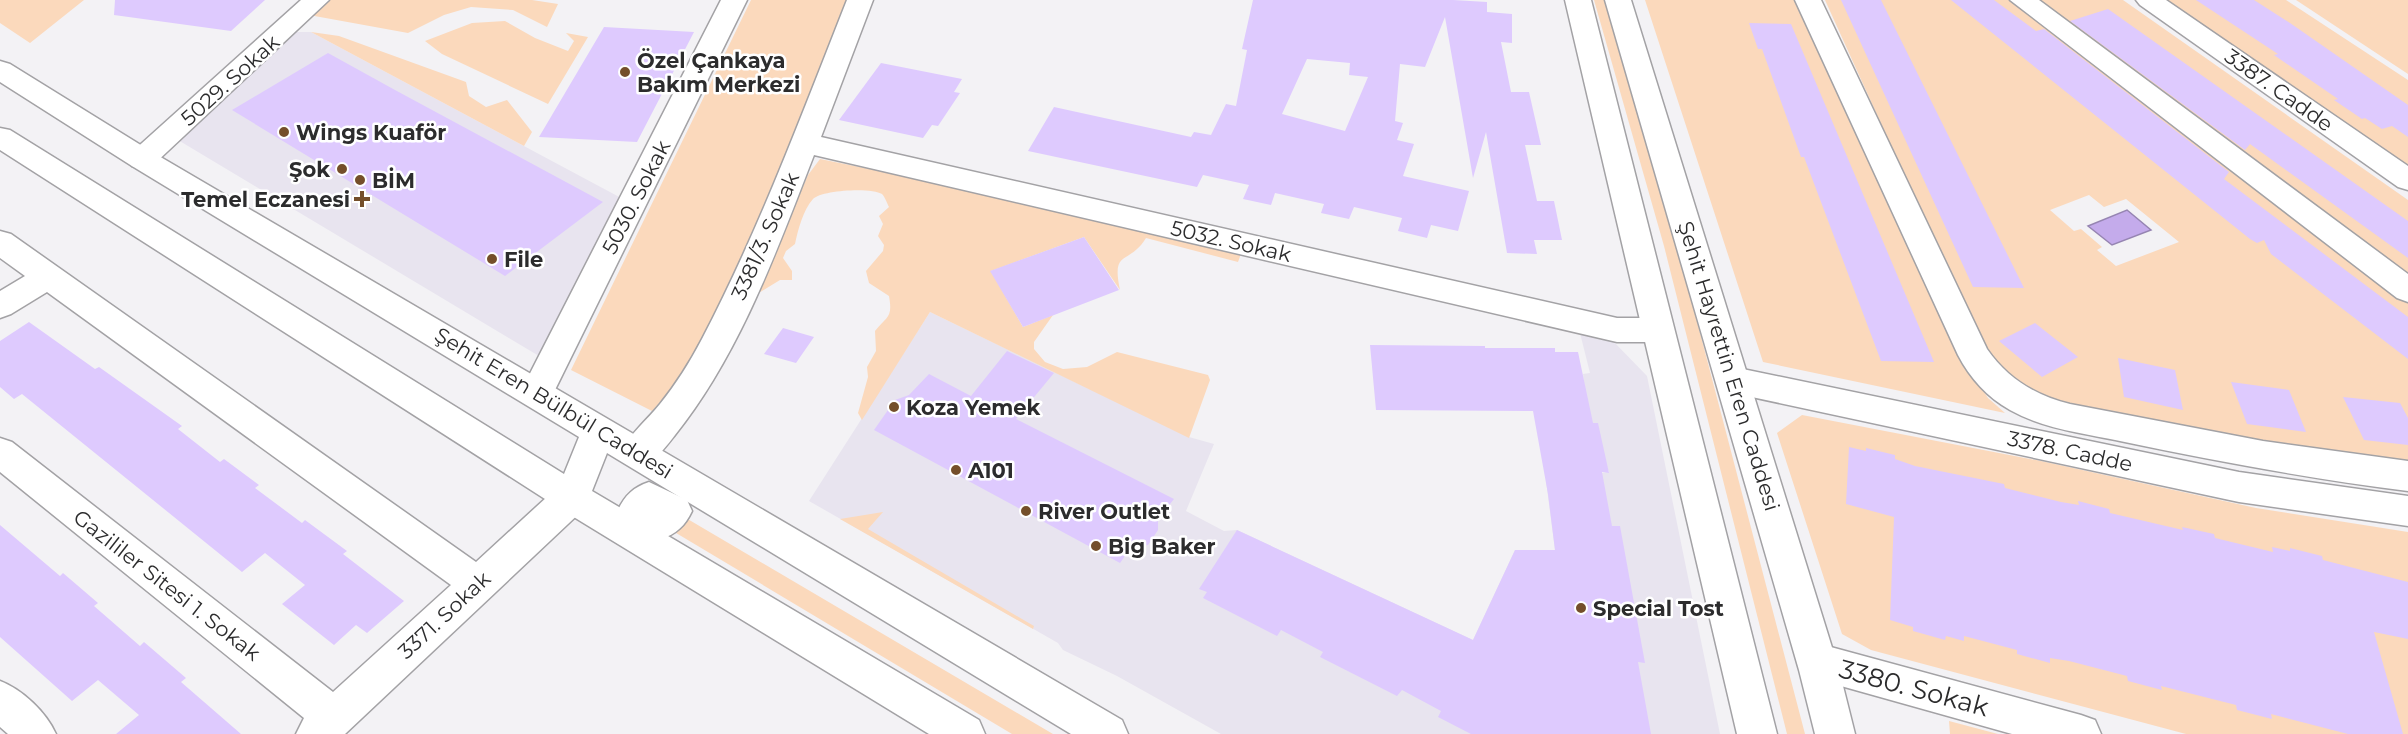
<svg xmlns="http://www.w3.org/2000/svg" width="2408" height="734" font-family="Montserrat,sans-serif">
	<rect width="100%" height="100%" fill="#f3f2f5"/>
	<path fill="#e8e4ef" d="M296 32H311L623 199 539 356 178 140Z
		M930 312 1189 437 1214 444 1186 511 1224 531 1237 530 1473 640 1515 550H1555L1546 481 1609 472 1589 423 1583 374 1590 373 1580 333 1613 341 1647 376 1720 734H1221L1117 676 1063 650 1058 643 809 501Z"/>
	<path fill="#fbd9bc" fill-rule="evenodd" d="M0 0H84L30 43 0 23Z
		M325 0H532L558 4 547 27 513 10 471 7 444 15 408 33 309 15Z
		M751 0H847L782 179 691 368 652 411 571 370Z
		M1594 0H1606L1677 245 1805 734H1787L1664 246Z
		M1645 0H1794L1928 291 1977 381 1988 398 2005 413 1763 362Z
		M1825 0H2009L2408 303V465L2316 453 2076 409C2033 392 2004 377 1978 338ZM2089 195 2104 207 2126 199 2179 242 2116 266 2097 250 2102 247 2081 229 2074 231 2050 210Z
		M2038 0H2123L2408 200V276Z
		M2166 0H2286L2408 80V168Z
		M2296 0H2408V74Z
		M505 21 535 38 568 51 574 41 566 33 588 37 548 104 442 54 425 41 472 23Z
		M311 32 339 36 466 82 469 96 486 107 507 100 532 132 524 146Z
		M820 159 1003 196 1242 251 1238 262 1146 238C1129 266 1111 248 1120 290L1084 237 991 271 1023 327 1053 315 1034 342V349L1045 362 1063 369 1087 367 1117 352 1208 375 1210 380 1189 438 930 312 862 420 858 413 868 377 867 367 876 351 875 331C887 316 893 318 889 296L869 283 866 271 883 251 884 245 878 236 883 224 879 216 889 207C887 203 885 197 882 194 872 187 821 190 813 199 803 210 798 230 795 244L786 251 783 258 792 271V280H780L757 294 808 175Z
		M1802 415 2041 461 2256 508 2408 532V734H2186L1871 650 1842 634 1777 433Z
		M674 511 1053 734H1012L661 524Z
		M883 512 868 529 1034 626 1033 629 840 519Z
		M1949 721 1998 734H1950Z"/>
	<path fill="#c4abeb" stroke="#9685b2" stroke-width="1.5" d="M2127 210 2151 230 2112 245 2088 226Z"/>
	<path fill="#decafe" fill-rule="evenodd" d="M115 0H265L231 31 114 15Z
		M1253 0H1453L1487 2V12L1512 14V43L1501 42 1511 92H1529L1541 145H1525L1537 201H1554L1562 240H1534L1537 254 1507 253 1486 132 1473 178 1445 17 1425 67 1400 64 1395 121 1403 123 1397 140 1414 144 1403 176 1469 191 1458 231 1431 225 1427 238 1398 231 1402 218 1354 207 1349 219 1321 213 1324 204 1275 193 1271 205 1243 199 1249 185 1203 175 1197 187 1028 151 1054 107 1191 137 1194 132 1211 135 1226 104 1236 106 1247 50 1242 49ZM1307 59 1350 63 1349 75 1368 77 1345 131 1282 114Z
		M1841 0H1881L2024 288 1973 287Z
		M1951 0H1994L2036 31 2044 29 2229 172 2224 179 2408 317V359L2271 254 2264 240 2257 243 2250 239Z
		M2196 0H2254L2290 23 2408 105V137L2392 126 2382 129 2365 118 2362 119 2334 100 2338 99 2274 55 2278 54Z
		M2108 9 2408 221V258L2250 144 2245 150 2070 21Z
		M1749 23 1791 24 1934 362 1881 361 1804 157H1801L1762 49H1758Z
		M604 27 694 32 637 142 539 137Z
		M328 53 395 90 603 202 505 276 232 110Z
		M881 63 962 79 954 92 960 93 938 126 932 125 923 138 839 120Z
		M1084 237 1119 290 1023 327 990 271Z
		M29 322 95 369 99 367 182 426 178 429 220 462 224 459 259 485 255 488 302 523 305 520 347 551 343 554 404 601 367 633 356 625 334 645 282 604 305 585 265 553 242 572 22 394 14 399 0 387V341Z
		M2035 323 2078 357 2042 377 1999 341Z
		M783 328 814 337 796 363 764 354Z
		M1370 345 1485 346V348H1555V352H1578L1593 423H1598L1609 473 1602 472 1612 526H1620L1645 663 1638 662 1651 734H1471L1438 717 1441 711 1402 690 1397 696 1320 657 1323 652 1281 630 1277 636 1203 598 1207 592 1199 589 1237 530 1473 640 1515 550H1555L1548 494 1533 411 1376 410Z
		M1007 351 1054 373 1016 419 1174 499 1158 519V530L1148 545 1130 549 1120 563 874 430 895 400 909 395 929 374 971 396Z
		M2118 358 2175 370 2183 410 2124 397Z
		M2231 382 2289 390 2306 432 2247 424Z
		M2343 397 2400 403 2408 418V445L2364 440Z
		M1849 447 1866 451V448L1895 455V459L1915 466 2004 484 2005 488 2061 502 2079 505 2078 501 2109 509 2110 513 2183 530 2182 527 2214 534 2215 538 2273 552 2272 547 2290 551V548L2322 556 2323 560 2408 582V639L2374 632 2403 734H2348L2271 714 2272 719 2237 710 2236 705 2161 686 2162 690 2128 681 2127 676 2069 661 2050 658V663L2017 654V650L1964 636V641L1946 636 1945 640 1913 631V627L1890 620 1894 517 1846 504Z
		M0 525 60 576 63 573 98 603 94 606 140 646 144 642 186 678 181 682 241 734H116L139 715 98 680 72 701 0 637Z"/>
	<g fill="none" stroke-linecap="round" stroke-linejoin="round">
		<g stroke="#a3a2a5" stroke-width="3">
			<path id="street" d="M301 0H329L152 166 142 169 132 166 128 159 132 152Z
				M721 0H747L549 402 537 406 525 402 520 393Z
				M847 0H873L821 137 1617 318H1658L1669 321 1674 330 1669 339 1658 342H1617L814 155C777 250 740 354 675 435 668 444 657 459 647 464 638 468 633 466 625 463L620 453C629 435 647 420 660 404 676 384 690 362 702 339 759 230 802 114 847 0Z
				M1795 0H1821L1987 349C2007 378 2036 396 2070 404L2263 441 2408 461V491C2311 479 2216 461 2120 441 2083 433 2044 429 2010 410 1987 397 1970 378 1958 355Z
				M2010 0H2039L2408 274V302L2397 298Z
				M2136 0H2166L2408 166V190L2398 187 2140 5Z
				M0 231 11 234 476 562 559 486 572 482 585 486 590 497 585 508 345 734H296L304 718 0 472V438L12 442 333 692 451 585 47 292 11 314 0 318V291L25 276 0 258Z
				M1733 367 2239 472 2408 496V526L2239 502 1733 393 1721 389 1716 380 1721 371Z
				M649 482 687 500 692 511C685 526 676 534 661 539L623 521 618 510C625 495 634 487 649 482Z
				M1816 643 2081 715 2095 720 2101 734H2012L1816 679 1802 674 1797 661 1802 648Z
				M0 681C23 690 46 712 56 734H8L0 727Z"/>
		</g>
		<g stroke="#a3a2a5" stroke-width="3">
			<path id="secondary" d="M1565 0H1591L1777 734H1737Z
				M1605 0H1631L1839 670 1855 734H1815L1799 670Z
				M0 61 10 64 152 152 1122 720 1128 734H1071L607 453 592 491 979 720 985 734H929L559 508 0 150V128L10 130 564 474 579 437 132 166 0 82Z"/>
		</g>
		<use href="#street" fill="#fff" fill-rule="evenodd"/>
		<use href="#secondary" fill="#fff" fill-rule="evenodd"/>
	</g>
	<g fill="#744e2a" stroke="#fff" stroke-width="2">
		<circle cx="625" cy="72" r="6"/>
		<circle cx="284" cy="132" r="6"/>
		<circle cx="342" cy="169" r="6"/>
		<circle cx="360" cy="180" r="6"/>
		<path d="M359 190h6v6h6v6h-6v6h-6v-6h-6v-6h6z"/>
		<circle cx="492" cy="259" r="6"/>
		<circle cx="894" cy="407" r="6"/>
		<circle cx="956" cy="470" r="6"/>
		<circle cx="1026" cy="511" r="6"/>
		<circle cx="1096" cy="546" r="6"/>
		<circle cx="1581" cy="608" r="6"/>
	</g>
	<g text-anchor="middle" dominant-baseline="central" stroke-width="5" stroke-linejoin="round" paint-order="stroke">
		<g font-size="21" font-weight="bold" fill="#2c2c2d" stroke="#fff" text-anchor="start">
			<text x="637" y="60">Özel Çankaya<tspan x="637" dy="24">Bakım Merkezi</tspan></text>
			<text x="296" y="132">Wings Kuaför</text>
			<text x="330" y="169" text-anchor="end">Şok</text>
			<text x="372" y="180">BİM</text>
			<text x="350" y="199" text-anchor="end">Temel Eczanesi</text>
			<text x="504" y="259">File</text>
			<text x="906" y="407">Koza Yemek</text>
			<text x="968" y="470">A101</text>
			<text x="1038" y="511">River Outlet</text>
			<text x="1108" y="546">Big Baker</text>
			<text x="1593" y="608">Special Tost</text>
		</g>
		<g font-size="21" fill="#2c2c2d" stroke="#fff">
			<text transform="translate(230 80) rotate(-42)">5029. Sokak</text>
			<text transform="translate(2279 90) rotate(35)">3387. Cadde</text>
			<text transform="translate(636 197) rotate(-63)">5030. Sokak</text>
			<text transform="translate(765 236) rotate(-66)">3381/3. Sokak</text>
			<text transform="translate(1231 241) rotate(13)">5032. Sokak</text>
			<text transform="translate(1729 366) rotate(73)">Şehit Hayrettin Eren Caddesi</text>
			<text transform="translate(554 403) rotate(31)">Şehit Eren Bülbül Caddesi</text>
			<text transform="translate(2070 451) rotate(12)">3378. Cadde</text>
			<text transform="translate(167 585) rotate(38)">Gazililer Sitesi 1. Sokak</text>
			<text transform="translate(444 615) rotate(-43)">3371. Sokak</text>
		</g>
		<g font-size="26" fill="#2c2c2d" stroke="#fff">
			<text transform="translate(1914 688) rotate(15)">3380. Sokak</text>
		</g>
	</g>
</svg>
